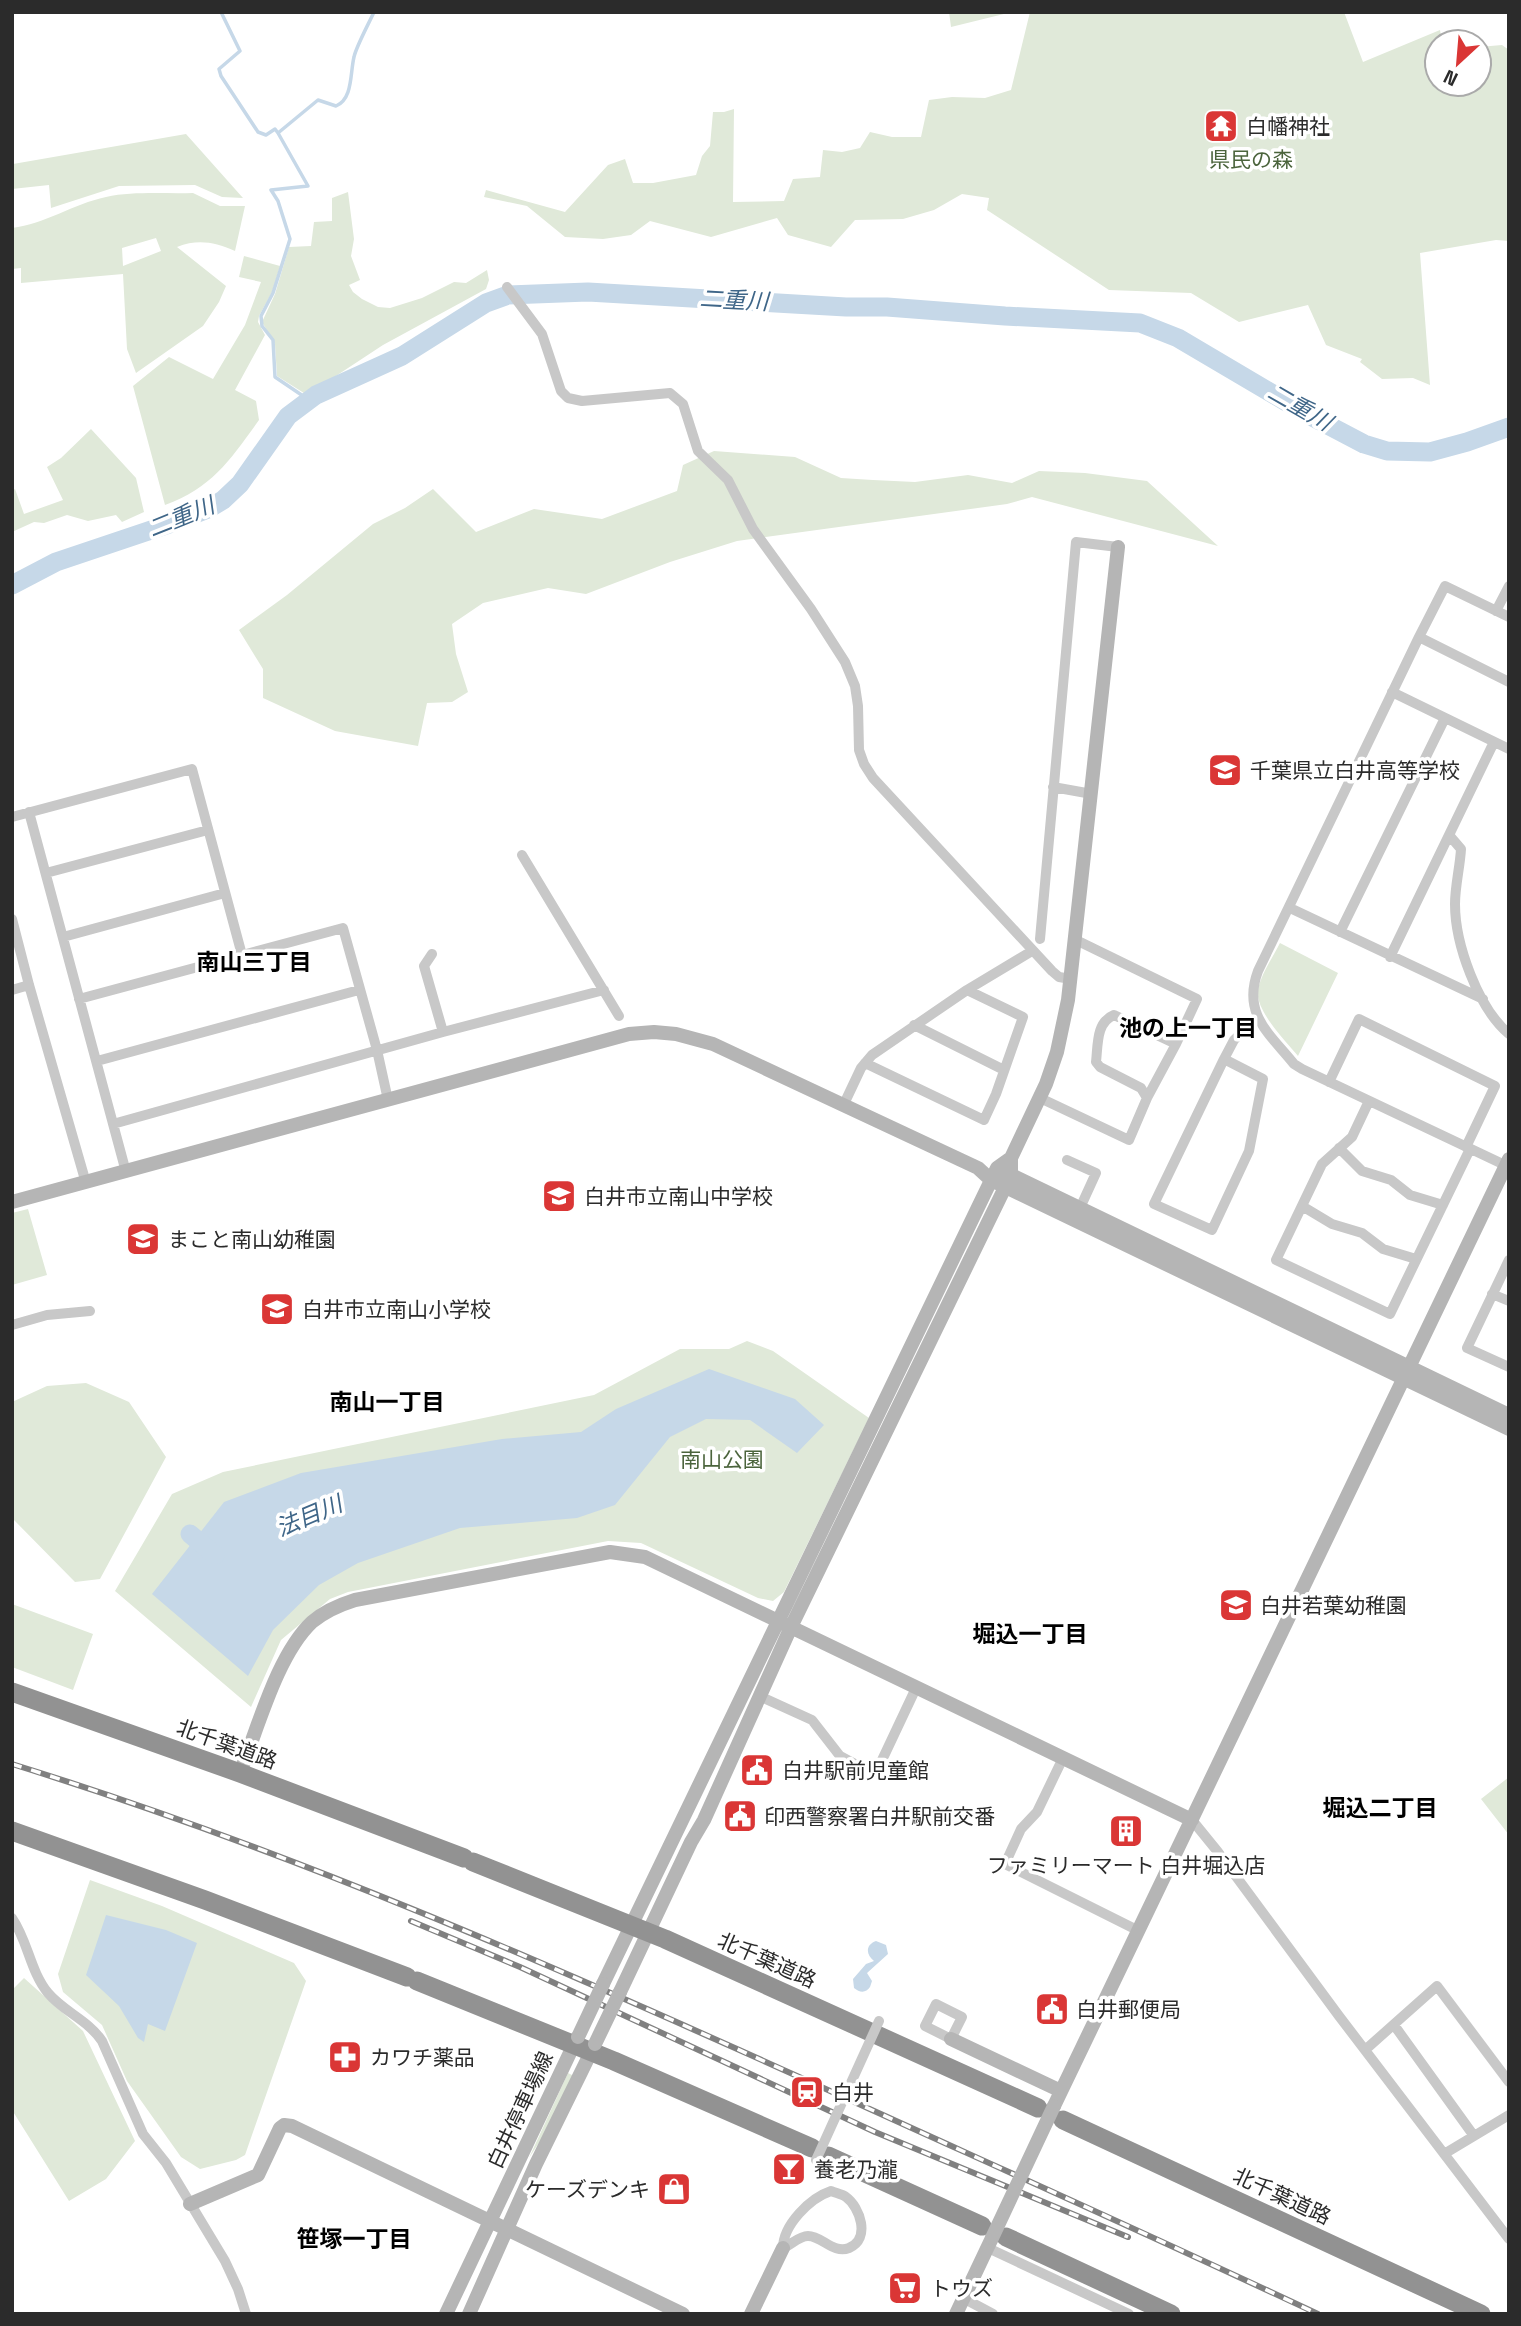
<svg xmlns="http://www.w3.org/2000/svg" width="1521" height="2326" font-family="'Space Grotesk','Noto Sans JP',sans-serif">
	<rect width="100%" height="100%" fill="#fff"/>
	<path fill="#e0e9d9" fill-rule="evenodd" d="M949 12H1012L951 27Z
		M1030 12H1344L1363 62 1440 30 1442 42H1437V84H1479V47L1502 45 1509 50V241L1496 240 1420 253 1430 385 1413 378 1382 379 1360 362 1362 359 1326 345 1308 305 1239 322 1191 293 1109 290 987 210 989 198 962 194 934 210 903 219 855 220 831 247 788 235 777 218 711 237 650 221 631 235 603 239 565 237 527 206 484 197 486 190 565 212 608 165 625 159 633 183H653L696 175 702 156 710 146 713 112H724L734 109 733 202 784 201 793 179 820 177 823 150 842 152 860 148 870 132 892 137H921L929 100 952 97 985 98 1011 90Z
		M186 134 243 198 222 197 195 185 119 186 51 208 49 185 12 189V157L13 164Z
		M348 192 354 239 351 256 360 280 349 285 353 292 362 299 378 307 390 308 422 298 454 282 466 283 487 270 489 280 486 289 383 345 307 395 277 376 275 344 262 322 275 294 289 247 311 246 314 222 332 221V198Z
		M193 193 220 206H245L235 251C214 242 198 239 177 247L226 286 219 302 203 326 136 373 127 349 123 274 21 283V268L12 269V228C45 224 73 204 106 197 134 191 165 194 193 193ZM156 238 161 251 123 266 122 248Z
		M244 256 280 266 272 292 259 316 258 322 265 335 235 390 256 401 259 420C230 460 213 487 165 505L133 386 169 357 213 379 245 325 261 282 239 277Z
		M91 429 136 478 144 512 122 522 116 515 88 521 67 515 44 523 34 522 12 532V491L15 489 24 514 63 500 47 467 61 458Z
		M714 451 795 457 841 478 873 480 915 482 968 475 1012 483 1039 471 1085 473 1147 481 1218 546 1032 497 1007 504 737 541 670 562 586 594 548 588 483 603 452 624 456 654 468 692 452 702 427 703 418 746 335 731 263 698V669L239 630 287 595 373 524 405 508 433 489 476 532 534 509 602 519 677 491 683 465Z
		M1280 943 1338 973 1298 1056C1286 1041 1255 1011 1258 990 1261 974 1273 957 1280 943Z
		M28 1209 47 1275 12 1285V1213Z
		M747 1341 773 1351 869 1418 784 1592 773 1601 758 1598 641 1543 608 1541 348 1592 330 1599 281 1640 251 1707 115 1591 172 1494 223 1472 594 1395 680 1349H729Z
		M86 1383 129 1402 166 1457 100 1579 75 1582 12 1518V1402L47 1386Z
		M12 1604 93 1634 73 1690 12 1667Z
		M1509 1777V1835L1481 1799Z
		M90 1880 162 1906 294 1963 306 1981 245 2155 236 2160 200 2169 181 2157 127 2081 102 2025 63 1992 58 1974Z
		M24 1978 83 2031 135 2141 106 2179 69 2201 12 2110V1990Z
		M568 2073 576 2077 561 2109 529 2158Z"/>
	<path fill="#c6d8e8" d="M709 1369 795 1399 824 1425 797 1453 750 1420 706 1419 670 1437 615 1505 577 1518 460 1528 358 1563 319 1585 273 1630 248 1676 152 1594 224 1502 301 1473 502 1439 581 1432 616 1409Z
		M106 1915 166 1930 197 1943 165 2031 148 2024 144 2042 138 2038 119 2006 86 1975Z
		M876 1941 886 1945 888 1954 867 1973 872 1981 870 1987C866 1993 860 1993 854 1988L853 1979 866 1964 874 1961C866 1955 865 1945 876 1941Z"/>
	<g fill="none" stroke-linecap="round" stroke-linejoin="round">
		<path stroke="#c6d8e8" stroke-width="3.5" d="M221 12 240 51 219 69 221 76 258 132 266 135 275 129 278 133
			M309 400 275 377 273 340 262 326 261 316 273 293 290 239 278 201 271 190 308 186 278 133 318 100 336 106C353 99 350 73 354 57 356 47 369 23 374 12"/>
		<path stroke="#c6d8e8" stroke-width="19" d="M12 585 56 562 175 522 208 509 223 500 240 484 288 416 316 395 402 356 486 303 508 295 588 292 846 307H887L1005 316 1140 323 1178 338 1305 413 1364 444 1387 451 1430 452 1467 442 1509 427
			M190 1534 215 1555"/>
		<path stroke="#c8c8c8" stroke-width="10" d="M507 287 542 334 561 391 568 398 582 401 670 393 683 404 698 451 728 480 753 529 811 609 845 662 855 686 858 706 859 750 864 764 873 778 1052 971 1059 977 1071 979
			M1496 611 1509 586
			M1419 637 1445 586 1509 617
			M1509 682 1419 637 1258 971C1242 1014 1269 1033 1294 1064L1302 1069 1509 1167
			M1392 692 1509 749
			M1053 787 1092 794
			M29 812 126 1172
			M12 817 192 769 242 955
			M1449 835 1461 849C1460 867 1455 886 1455 904 1455 944 1478 1008 1509 1034
			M522 855 619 1016
			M46 873 208 830
			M1290 908 1483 999
			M12 919 29 985 86 1183
			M1340 932 1445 718
			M63 937 225 893
			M1040 939 1076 542 1118 547
			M1076 940 1197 999 1176 1044 1147 1098
			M1390 957 1494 742
			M12 990 29 985
			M79 999 343 928 377 1050 388 1100
			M914 1025 1004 1070
			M443 1032 604 990
			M1224 1059 1263 1079 1249 1151 1212 1230 1154 1204 1224 1059 1234 1040 1257 1018
			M97 1061 359 990
			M865 1063 984 1120 996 1094 1023 1017 967 990
			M1329 1082 1359 1019 1495 1086 1466 1147
			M1040 1098 1129 1140 1147 1098 1141 1088 1100 1067 1096 1062C1098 1045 1096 1022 1114 1015L1176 1044
			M1369 1101 1352 1137 1322 1164 1276 1260 1390 1314 1470 1149
			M844 1104 861 1068 872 1055 967 990 1032 951
			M113 1124 443 1032 424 966 432 954
			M1339 1148 1362 1171 1391 1180 1410 1195 1443 1205
			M1067 1160 1096 1173 1080 1208
			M1302 1206 1332 1224 1362 1233 1383 1249 1416 1259
			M1509 1260 1467 1348 1509 1367
			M1492 1294 1509 1301
			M12 1325 47 1315 90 1311
			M759 1696 812 1720 840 1756 875 1775 916 1688
			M1063 1758 1037 1812 1021 1829 1005 1864 1139 1931
			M1192 1820 1218 1852 1339 2016 1509 2239
			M12 1918C28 1941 30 1971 48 1993 64 2012 88 2020 102 2041L143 2134 166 2163 225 2261 238 2289 246 2314
			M936 2004 962 2017 951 2039 925 2026Z
			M1394 2025 1474 2136
			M1365 2050 1437 1986 1509 2082
			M1444 2154 1509 2115
			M831 2191C835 2193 842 2194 846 2197 860 2207 871 2239 849 2248 833 2254 822 2236 808 2236 799 2236 791 2245 783 2248 783 2225 810 2198 831 2191Z
			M988 2248 1129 2314
			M963 2298 993 2314"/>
		<path stroke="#b5b5b5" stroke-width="14" d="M1003 1171 1509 1415
			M12 1202 629 1034 654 1032 676 1034 713 1044 978 1168 991 1180 1509 1429
			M240 1773C258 1728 277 1655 312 1622 325 1611 339 1605 355 1600L610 1552 645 1557 1192 1820
			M603 1984 997 1168 1011 1158 1046 1084 1057 1052 1068 1000 1118 547
			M620 1992 691 1842 704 1820 791 1627 1011 1175V1158
			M951 2039 1061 2091
			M1054 2106 1509 1159
			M190 2204 258 2175 280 2128 284 2125 292 2126 683 2314
			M446 2314 577 2038
			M469 2314 536 2164 594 2046
			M751 2314 783 2248
			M956 2314 992 2238"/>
		<path stroke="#929292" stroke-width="19" d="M12 1692 240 1773 464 1858
			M12 1831 205 1900 407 1977
			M473 1862 665 1939 1038 2108
			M417 1981 614 2061 812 2148
			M1063 2120 1481 2314
			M828 2156 982 2226
			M1006 2237 1171 2314"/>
		<g stroke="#808080" stroke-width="6">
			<path id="rail" d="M12 1764C284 1848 547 1963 806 2080 977 2158 1148 2234 1318 2314
				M411 1921 520 1967 875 2132 1128 2237"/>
		</g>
		<use href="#rail" stroke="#fff" stroke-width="3.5" stroke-dasharray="10" stroke-linecap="butt"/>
		<path stroke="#c8c8c8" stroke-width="10" d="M816 2160 879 2021"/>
		<path stroke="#b5b5b5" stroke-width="14" d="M578 2037 603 1984
			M595 2044 620 1992
			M992 2238 1054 2106"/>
	</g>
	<defs>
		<g id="temple-square" transform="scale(1.75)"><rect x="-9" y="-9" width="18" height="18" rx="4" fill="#da3635" stroke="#fff"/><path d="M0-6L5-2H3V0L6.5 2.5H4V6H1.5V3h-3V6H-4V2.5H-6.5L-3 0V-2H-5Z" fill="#fff"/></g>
		<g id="school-square" transform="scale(1.75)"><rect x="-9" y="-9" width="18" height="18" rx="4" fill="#da3635" stroke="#fff"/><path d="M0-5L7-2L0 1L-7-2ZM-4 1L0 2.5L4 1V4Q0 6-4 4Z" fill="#fff"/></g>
		<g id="civic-square" transform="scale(1.75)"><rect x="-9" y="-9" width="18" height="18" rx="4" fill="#da3635" stroke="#fff"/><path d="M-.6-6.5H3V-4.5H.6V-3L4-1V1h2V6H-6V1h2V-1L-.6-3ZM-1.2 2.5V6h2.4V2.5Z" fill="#fff"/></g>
		<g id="building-square" transform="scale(1.75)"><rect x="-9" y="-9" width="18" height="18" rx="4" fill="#da3635" stroke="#fff"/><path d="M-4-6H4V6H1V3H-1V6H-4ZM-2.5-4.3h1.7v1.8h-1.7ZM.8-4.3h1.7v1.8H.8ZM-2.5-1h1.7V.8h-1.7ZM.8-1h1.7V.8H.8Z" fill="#fff"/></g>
		<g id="pharmacy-square" transform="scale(1.75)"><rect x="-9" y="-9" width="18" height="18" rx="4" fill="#da3635" stroke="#fff"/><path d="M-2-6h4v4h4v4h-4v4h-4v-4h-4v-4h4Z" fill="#fff"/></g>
		<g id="station-square" transform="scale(1.75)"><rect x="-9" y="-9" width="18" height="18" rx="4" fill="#da3635" stroke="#fff"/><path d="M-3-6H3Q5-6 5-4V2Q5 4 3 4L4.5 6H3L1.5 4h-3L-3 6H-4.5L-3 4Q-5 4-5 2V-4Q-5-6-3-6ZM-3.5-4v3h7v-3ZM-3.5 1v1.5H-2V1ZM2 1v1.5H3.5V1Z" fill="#fff"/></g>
		<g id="bar-square" transform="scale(1.75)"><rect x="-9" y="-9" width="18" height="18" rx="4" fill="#da3635" stroke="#fff"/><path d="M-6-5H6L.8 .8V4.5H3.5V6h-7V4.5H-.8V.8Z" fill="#fff"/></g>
		<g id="shop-square" transform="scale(1.75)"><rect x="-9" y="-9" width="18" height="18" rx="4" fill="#da3635" stroke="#fff"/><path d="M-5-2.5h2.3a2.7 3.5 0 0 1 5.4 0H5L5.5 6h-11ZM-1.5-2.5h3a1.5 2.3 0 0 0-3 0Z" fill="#fff"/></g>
		<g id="supermarket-square" transform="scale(1.75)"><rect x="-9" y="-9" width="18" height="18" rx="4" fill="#da3635" stroke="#fff"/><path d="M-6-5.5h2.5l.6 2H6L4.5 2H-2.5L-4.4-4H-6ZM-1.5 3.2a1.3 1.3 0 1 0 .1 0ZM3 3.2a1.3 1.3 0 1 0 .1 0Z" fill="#fff"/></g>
	</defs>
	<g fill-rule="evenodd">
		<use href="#temple-square" x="1221" y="126"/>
		<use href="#school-square" x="1225" y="770"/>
		<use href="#school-square" x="559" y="1196"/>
		<use href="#school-square" x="143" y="1239"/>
		<use href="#school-square" x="277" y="1309"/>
		<use href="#school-square" x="1236" y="1605"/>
		<use href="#civic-square" x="757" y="1770"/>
		<use href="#civic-square" x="740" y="1816"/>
		<use href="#building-square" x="1126" y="1831"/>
		<use href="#civic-square" x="1052" y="2009"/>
		<use href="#pharmacy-square" x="345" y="2057"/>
		<use href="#station-square" x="807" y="2092"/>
		<use href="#bar-square" x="789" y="2169"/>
		<use href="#shop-square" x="674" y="2189"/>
		<use href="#supermarket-square" x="905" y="2288"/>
	</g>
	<g text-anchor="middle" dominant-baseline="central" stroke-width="7" stroke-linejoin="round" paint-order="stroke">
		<g font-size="21" fill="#2b2b2b" stroke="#fff" text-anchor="start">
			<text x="1246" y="126">白幡神社</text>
			<text x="1250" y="770">千葉県立白井高等学校</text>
			<text x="584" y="1196">白井市立南山中学校</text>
			<text x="168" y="1239">まこと南山幼稚園</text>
			<text x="302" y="1309">白井市立南山小学校</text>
			<text x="1260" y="1605">白井若葉幼稚園</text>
			<text x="782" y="1770">白井駅前児童館</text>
			<text x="764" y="1816">印西警察署白井駅前交番</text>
			<text x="1126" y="1865" text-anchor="middle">ファミリーマート 白井堀込店</text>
			<text x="1076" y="2009">白井郵便局</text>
			<text x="370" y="2057">カワチ薬品</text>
			<text x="832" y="2092">白井</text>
			<text x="814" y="2169">養老乃瀧</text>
			<text x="650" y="2189" text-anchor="end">ケーズデンキ</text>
			<text x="930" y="2288">トウズ</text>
		</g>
		<g font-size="21" fill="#4b643c" stroke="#fff">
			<text x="1251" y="159">県民の森</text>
			<text x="722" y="1459">南山公園</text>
		</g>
		<g font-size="21" fill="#2b2b2b" stroke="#fff">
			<text transform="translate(227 1744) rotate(20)">北千葉道路</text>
			<text transform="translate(767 1960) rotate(24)">北千葉道路</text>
			<text transform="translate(520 2110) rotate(-65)">白井停車場線</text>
			<text transform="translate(1282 2196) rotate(25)">北千葉道路</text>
		</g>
		<g font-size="23" font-style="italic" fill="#3f6688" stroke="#fff">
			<text transform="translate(734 300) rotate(3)">二重川</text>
			<text transform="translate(1300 407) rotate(30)">二重川</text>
			<text transform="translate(181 517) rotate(-22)">二重川</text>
			<text transform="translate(309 1516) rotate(-23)">法目川</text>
		</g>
		<g font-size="23" font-weight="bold" fill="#000" stroke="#fff">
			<text x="254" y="962">南山三丁目</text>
			<text x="1188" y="1028">池の上一丁目</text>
			<text x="387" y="1402">南山一丁目</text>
			<text x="1030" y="1634">堀込一丁目</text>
			<text x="1380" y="1808">堀込二丁目</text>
			<text x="354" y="2239">笹塚一丁目</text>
		</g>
	</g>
	<rect width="1521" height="2326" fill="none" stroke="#2b2b2b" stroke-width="28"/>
	<g transform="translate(1458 63) rotate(206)"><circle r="33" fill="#ffffff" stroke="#aaaaaa" stroke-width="2"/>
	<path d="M0-5L12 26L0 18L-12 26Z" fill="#da3635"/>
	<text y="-10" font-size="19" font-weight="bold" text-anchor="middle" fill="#2b2b2b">N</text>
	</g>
</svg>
